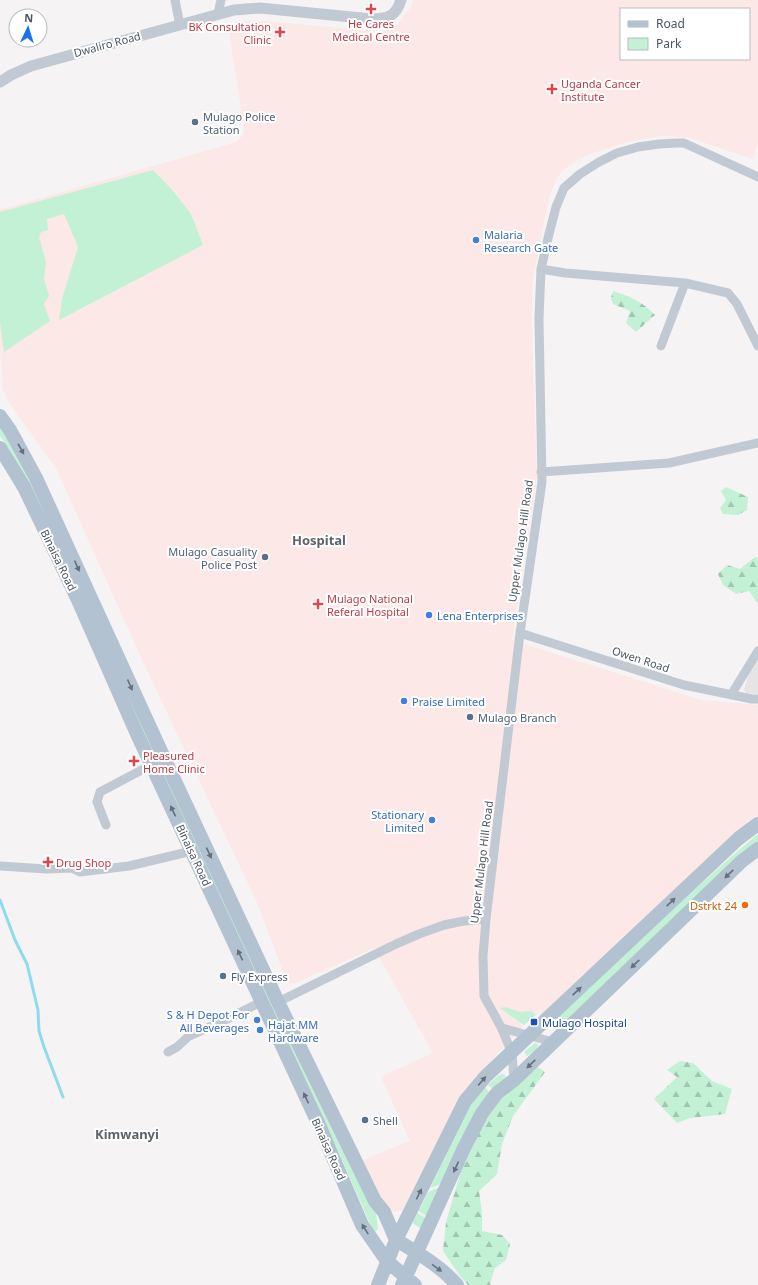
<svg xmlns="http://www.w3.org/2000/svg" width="758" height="1285" font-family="'Noto Sans',sans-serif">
	<defs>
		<pattern id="forest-firs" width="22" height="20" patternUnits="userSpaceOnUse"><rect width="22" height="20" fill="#c3f1d5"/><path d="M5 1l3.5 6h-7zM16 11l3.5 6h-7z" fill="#a0c6b0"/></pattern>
	</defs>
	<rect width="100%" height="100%" fill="#f5f3f3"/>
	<path fill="#e6e4e5" d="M758 660V694L746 693 744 689 749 674Z"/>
	<path fill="#fce8e6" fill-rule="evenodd" d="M413 0H758V142L753 159 687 137 661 136 627 142 587 155 569 165 557 177 549 197 532 283V337L537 477 512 640 701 700 758 705V817L544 1018 539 1013 524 1025 501 1050 466 1089 448 1120 413 1200 405 1210 394 1212 382 1205 361 1161 410 1141 381 1077 433 1053 374 948 293 984 288 983 286 979 256 900 145 666 56 468 10 404 3 389 0 350V210L237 142 243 135 244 127 228 25 254 20 382 32 397 25 411 7ZM621 9H749V59H621Z"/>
	<path fill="#c3f1d5" d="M153 170 174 192 191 214 203 245 59 320 62 299 78 247 64 214 47 219 48 230 41 232 39 237 46 261 44 279 49 296 44 304 50 321 4 352 0 323V212Z
		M0 424 25 467 376 1212 378 1229 374 1233 335 1144 9 449 0 436Z
		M758 834V843L560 1027 545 1029 652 927 740 849Z
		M506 1007 519 1012 531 1011 536 1015 524 1025 500 1008Z
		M535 1043 538 1044V1046L536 1050 527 1056 524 1052Z
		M502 1074 505 1075 506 1078 494 1090 488 1085 499 1075Z
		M484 1086 490 1093 477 1107 441 1184 430 1188C447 1153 460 1116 484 1086Z
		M440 1187 428 1217 417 1210 421 1207 428 1192Z
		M416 1212 427 1219 426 1232 411 1222Z"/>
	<path fill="url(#forest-firs)" d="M613 291C629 296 643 302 655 315L636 332 626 323 630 311 613 304 611 298Z
		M726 487 748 497 747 510 738 515 723 514 720 508 726 500 721 491Z
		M755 557 758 559V604L749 591 736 594 723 585 718 574 727 565 740 569Z
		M680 1061 693 1063 712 1081 732 1089 725 1114 690 1118 677 1123 654 1099 677 1077 667 1070Z
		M538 1067 545 1072 513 1116 502 1144 497 1174 479 1191 482 1213V1231L502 1235 510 1244 506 1260 495 1268 490 1284 491 1285H468L460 1276 443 1251 446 1222 461 1171 488 1114 506 1091Z"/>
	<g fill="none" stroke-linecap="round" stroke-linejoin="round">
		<path stroke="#90daee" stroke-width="3" d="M0 900 15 940 27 964 38 1010 39 1031 44 1047 63 1097"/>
		<path stroke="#c1cad2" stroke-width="9" d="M175 0 180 25
			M218 14 221 0
			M541 269 565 273 685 283 728 293 737 304 758 346
			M661 346 685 283
			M541 472 669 463 758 443
			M520 633 684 685 752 699H758
			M731 695 758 651
			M106 825 97 802 100 792 151 765
			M0 866 47 869 72 868 80 872 129 866 192 851
			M278 1002 396 944 419 934 444 925 464 921 486 919
			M502 1028 553 1042
			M168 1052 177 1047 189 1036 219 1023 261 1002
			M514 1080 512 1053 501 1027 484 996 483 956 486 919 520 633 542 482 539 319 541 269 549 234 556 207 564 188 580 174 599 162 617 153 638 147 659 144 676 143H684L758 177"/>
		<path stroke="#c1cad2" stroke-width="11" d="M0 82 11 75 31 66 234 10 260 8 372 19C388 19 396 16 401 0"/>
		<path stroke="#b3c2d1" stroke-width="14" d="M0 416 10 430 36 478 159 747 278 1002 375 1201 384 1212 396 1240
			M0 448 24 487 78 600 137 734 319 1125 362 1225 387 1261 415 1285
			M396 1240C416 1252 442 1267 457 1285
			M378 1285 396 1240 465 1101 485 1077 739 838 758 824
			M402 1285 464 1148 482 1113 497 1093 514 1080 742 861 758 849"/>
	</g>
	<defs><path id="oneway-solid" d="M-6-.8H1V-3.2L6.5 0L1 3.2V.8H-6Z"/></defs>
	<g fill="#64717d">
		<use href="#oneway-solid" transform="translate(21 449) rotate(61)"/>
		<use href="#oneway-solid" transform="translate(77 566) rotate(66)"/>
		<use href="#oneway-solid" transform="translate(130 685) rotate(66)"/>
		<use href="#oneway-solid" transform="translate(173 811) rotate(-115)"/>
		<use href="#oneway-solid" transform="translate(209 853) rotate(65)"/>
		<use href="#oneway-solid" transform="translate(729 874) rotate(136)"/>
		<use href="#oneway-solid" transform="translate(671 902) rotate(-43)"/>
		<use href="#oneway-solid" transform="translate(240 955) rotate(-115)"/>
		<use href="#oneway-solid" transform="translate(635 964) rotate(136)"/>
		<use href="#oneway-solid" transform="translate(577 991) rotate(-43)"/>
		<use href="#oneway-solid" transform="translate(531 1064) rotate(136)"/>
		<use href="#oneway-solid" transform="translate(482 1081) rotate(-49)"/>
		<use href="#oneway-solid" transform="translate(306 1098) rotate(-115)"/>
		<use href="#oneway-solid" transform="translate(456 1167) rotate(115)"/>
		<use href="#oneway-solid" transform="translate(419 1194) rotate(-64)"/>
		<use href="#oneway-solid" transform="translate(365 1229) rotate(-122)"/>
		<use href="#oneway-solid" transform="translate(437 1268) rotate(36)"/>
	</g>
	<g fill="#e0444e" stroke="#fff" stroke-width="1.5">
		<path d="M369 3h4v4h4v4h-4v4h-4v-4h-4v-4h4z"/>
		<path d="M278 26h4v4h4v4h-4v4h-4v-4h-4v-4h4z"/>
		<path d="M550 83h4v4h4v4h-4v4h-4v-4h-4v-4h4z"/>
		<path d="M316 598h4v4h4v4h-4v4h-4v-4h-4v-4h4z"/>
		<path d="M132 755h4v4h4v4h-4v4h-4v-4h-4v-4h4z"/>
		<path d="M46 856h4v4h4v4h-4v4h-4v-4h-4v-4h4z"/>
	</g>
	<g fill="#5c6f8a" stroke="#fff" stroke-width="1.5">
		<circle cx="195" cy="122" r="4"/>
		<circle cx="265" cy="557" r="4"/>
		<circle cx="470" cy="717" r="4"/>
		<circle cx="223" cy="976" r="4"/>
		<circle cx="365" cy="1120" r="4"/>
	</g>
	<g fill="#3f7fe0" stroke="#fff" stroke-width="1.5">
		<circle cx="476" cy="240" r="4"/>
		<circle cx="429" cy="615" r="4"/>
		<circle cx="404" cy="701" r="4"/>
		<circle cx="432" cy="820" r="4"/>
		<circle cx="257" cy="1020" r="4"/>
		<circle cx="260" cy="1030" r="4"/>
	</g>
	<circle fill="#e8710a" stroke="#fff" stroke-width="1.5" cx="745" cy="905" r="4"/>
	<rect fill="#1a4fb4" stroke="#fff" stroke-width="1.5" x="530" y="1018" width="8" height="8" rx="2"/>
	<g text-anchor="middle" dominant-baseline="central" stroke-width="4" stroke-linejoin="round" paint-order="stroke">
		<g font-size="11" fill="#be3a42" stroke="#fff" text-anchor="start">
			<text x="371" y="23" text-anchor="middle">He Cares<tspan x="371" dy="13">Medical Centre</tspan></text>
			<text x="271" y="26" text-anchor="end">BK Consultation<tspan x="271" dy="13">Clinic</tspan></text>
			<text x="561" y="83">Uganda Cancer<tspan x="561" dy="13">Institute</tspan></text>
			<text x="327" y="598">Mulago National<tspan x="327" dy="13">Referal Hospital</tspan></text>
			<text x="143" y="755">Pleasured<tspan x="143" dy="13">Home Clinic</tspan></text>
			<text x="56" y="862">Drug Shop</text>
		</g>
		<g font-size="11" fill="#4a5661" stroke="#fff">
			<text transform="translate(107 44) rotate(-15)">Dwaliro Road</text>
			<text transform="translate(520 541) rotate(-82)">Upper Mulago Hill Road</text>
			<text transform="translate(59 560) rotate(64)">Binaisa Road</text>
			<text transform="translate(641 659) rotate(18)">Owen Road</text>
			<text transform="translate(194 855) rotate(65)">Binaisa Road</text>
			<text transform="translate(481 862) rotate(-83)">Upper Mulago Hill Road</text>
			<text transform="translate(329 1149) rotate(66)">Binaisa Road</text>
		</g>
		<g font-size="11" fill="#4e5e75" stroke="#fff" text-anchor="start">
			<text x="203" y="116">Mulago Police<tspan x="203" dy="13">Station</tspan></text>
			<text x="257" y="551" text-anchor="end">Mulago Casuality<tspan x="257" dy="13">Police Post</tspan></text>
			<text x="478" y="717">Mulago Branch</text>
			<text x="231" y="976">Fly Express</text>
			<text x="373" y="1120">Shell</text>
		</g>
		<g font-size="11" fill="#366cbe" stroke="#fff" text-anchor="start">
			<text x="484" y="234">Malaria<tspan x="484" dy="13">Research Gate</tspan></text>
			<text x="437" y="615">Lena Enterprises</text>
			<text x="412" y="701">Praise Limited</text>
			<text x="424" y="814" text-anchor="end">Stationary<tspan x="424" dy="13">Limited</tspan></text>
			<text x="249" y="1014" text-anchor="end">S &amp; H Depot For<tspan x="249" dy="13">All Beverages</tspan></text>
			<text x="268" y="1024">Hajat MM<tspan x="268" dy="13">Hardware</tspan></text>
		</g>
		<g font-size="11" fill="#c56008" stroke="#fff" text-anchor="end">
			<text x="737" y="905">Dstrkt 24</text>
		</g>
		<g font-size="11" fill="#164399" stroke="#fff" text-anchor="start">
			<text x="542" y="1022">Mulago Hospital</text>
		</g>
		<g font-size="13" font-weight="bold" fill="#5f6368" stroke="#fff">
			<text x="319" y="540">Hospital</text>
			<text x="127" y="1134">Kimwanyi</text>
		</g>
	</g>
	<rect x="620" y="8" width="130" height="52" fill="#ffffff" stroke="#b7bbc0"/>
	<rect x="628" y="21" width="20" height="6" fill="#b3c2d1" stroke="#b7bbc0"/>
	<text x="656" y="28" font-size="12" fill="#4a5661">Road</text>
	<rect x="628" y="38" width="20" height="12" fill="#c3f1d5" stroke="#b7bbc0"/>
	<text x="656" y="48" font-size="12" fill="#4a5661">Park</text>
	<g transform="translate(28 28) rotate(4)"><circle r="19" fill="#ffffff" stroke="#b7bbc0"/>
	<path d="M0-3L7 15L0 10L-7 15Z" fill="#1a73e8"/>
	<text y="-6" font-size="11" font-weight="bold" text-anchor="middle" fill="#4a5661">N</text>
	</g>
</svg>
